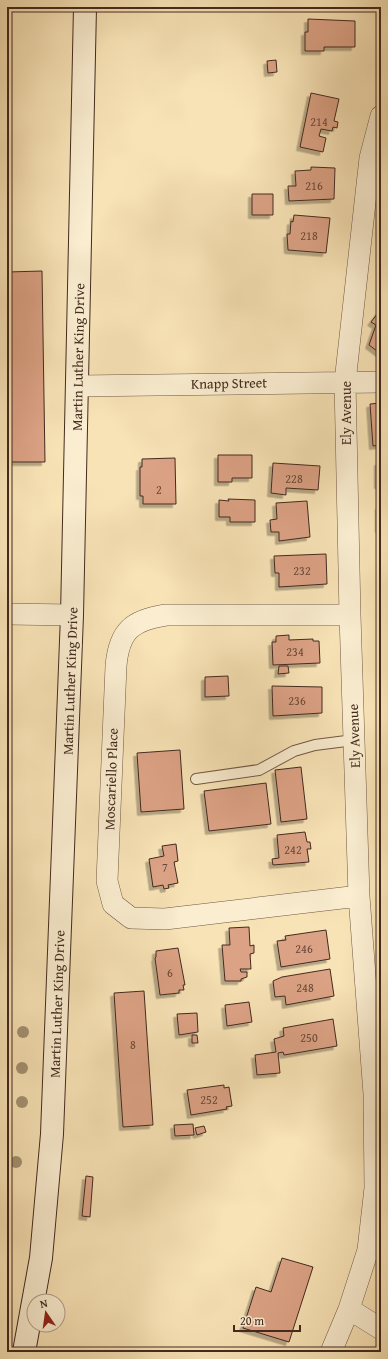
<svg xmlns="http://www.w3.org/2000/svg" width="388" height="1359" font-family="'Gentium Book Plus',serif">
	<defs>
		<filter id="shadow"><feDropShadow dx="-3.5" dy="3.5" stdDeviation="0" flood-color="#0004"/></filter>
	</defs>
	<rect width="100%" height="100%" fill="#f8e3b6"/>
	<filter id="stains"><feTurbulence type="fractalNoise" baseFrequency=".005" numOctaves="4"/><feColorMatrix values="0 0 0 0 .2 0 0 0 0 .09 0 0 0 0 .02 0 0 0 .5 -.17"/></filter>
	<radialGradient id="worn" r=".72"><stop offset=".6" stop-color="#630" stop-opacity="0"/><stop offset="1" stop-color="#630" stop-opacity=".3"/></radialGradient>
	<path fill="#dca285" stroke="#422a1f" filter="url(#shadow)" d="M308 19 355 21V47H324V51H305V32H308Z
		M276 60 277 72 268 73 267 61Z
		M311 93 339 99 334 121 338 122 337 128 333 127 332 131 321 129 319 136 326 138 323 152 300 147Z
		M311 167 335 168 334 199 289 201 288 186H296L295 171 311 170Z
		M252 194H273V215H252Z
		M294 215 330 218 326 253 288 250 287 234H290L291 221 293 222Z
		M42 271 45 462H7V272Z
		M381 309V354L369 345 376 325 371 322Z
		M381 403V445L373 446 370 404Z
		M218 455H252V478H232V482H218Z
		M175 458 176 504H143V496H140V467H142V459Z
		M378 462H381V487L380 485H378Z
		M273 463 320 466 318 490 286 488V495L271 493Z
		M228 499 255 500V522H230V517H219V500L229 501Z
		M307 501 310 537 279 541V532H271L270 520 277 519 276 503Z
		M379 506H381V529H379Z
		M326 554 327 584 279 587V573H275L274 556Z
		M289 635V640L313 639V641H319L320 663 273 665 272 642H276V636Z
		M279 666H288L289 673 278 674Z
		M228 676 229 696 205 697V677Z
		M272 686 322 687V713L273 716Z
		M180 750 184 809 141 812 137 753Z
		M301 767 307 819 281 822 275 770Z
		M266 783 271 824 209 831 204 791Z
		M305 832 307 842H310L311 849H307L309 862 273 865 272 859 279 858 277 835Z
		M176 844 178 861 174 862 178 883 168 885 169 888 164 889 163 885 153 887 149 859 164 856 162 846Z
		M249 927 250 946 254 945V953L250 954 251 969H240L241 972H247V977L241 979V981H225L222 945H230L229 928Z
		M326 930 330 959 281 967 277 941 286 940 285 936Z
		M178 948 185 985H183L184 990H179V993L160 995 155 958 156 957V951Z
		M330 969 334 996 286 1005 285 996 275 997 273 981 282 977Z
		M144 991 153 1125 123 1127 114 993Z
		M249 1002 252 1022 227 1026 225 1005Z
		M197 1013 198 1032 179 1035 177 1014Z
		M333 1019 337 1046 284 1055 283 1052 278 1053 280 1073 257 1075 255 1055 276 1052 274 1039 284 1036 283 1028Z
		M192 1035H197L198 1043H192Z
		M224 1085V1088L229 1087 232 1106 226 1107 227 1109 191 1115 187 1090Z
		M193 1124 194 1135 175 1136 174 1125Z
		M204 1126 206 1132 197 1135 195 1128Z
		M86 1176 93 1177 90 1217 82 1216Z
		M282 1258 313 1267 289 1342 243 1328 256 1287 271 1292Z"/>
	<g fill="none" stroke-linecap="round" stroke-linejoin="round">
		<g stroke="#705845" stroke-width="12">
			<path id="service" d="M196 779 259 770 294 751 315 745 354 740"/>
		</g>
		<g stroke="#705845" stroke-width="22">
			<path id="minor" d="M77 386 381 382
				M7 614 72 615
				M350 615H166C132 620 119 631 116 666L107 881 113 904 131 918 165 919 359 896
				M349 1309 381 1329
				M331 1352 349 1309 368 1250 375 1188 374 1094 359 896 350 615 345 382 370 158 381 116"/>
		</g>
		<g stroke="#422a1f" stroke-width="24">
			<path id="secondary" d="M24 1352 41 1258 52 1134 72 615 85 7"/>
		</g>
		<use href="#service" stroke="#faedd0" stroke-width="10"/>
		<use href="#minor" stroke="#faedd0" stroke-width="21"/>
		<use href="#secondary" stroke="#faedd0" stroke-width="22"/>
	</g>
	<g fill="#a49272">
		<circle cx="23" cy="1032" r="6"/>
		<circle cx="22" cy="1068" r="6"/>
		<circle cx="22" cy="1102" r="6"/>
		<circle cx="16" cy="1162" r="6"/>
	</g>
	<g text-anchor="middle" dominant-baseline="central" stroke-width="3.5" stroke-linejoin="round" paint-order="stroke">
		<g font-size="12" fill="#684838">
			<text x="319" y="121">214</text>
			<text x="314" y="185">216</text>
			<text x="309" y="235">218</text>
			<text x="294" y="478">228</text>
			<text x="159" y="489">2</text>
			<text x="302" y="570">232</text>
			<text x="295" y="651">234</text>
			<text x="297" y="700">236</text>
			<text x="293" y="849">242</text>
			<text x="165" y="867">7</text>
			<text x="304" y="948">246</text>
			<text x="170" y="972">6</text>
			<text x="305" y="987">248</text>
			<text x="309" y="1037">250</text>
			<text x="133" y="1044">8</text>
			<text x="209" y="1099">252</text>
		</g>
		<g font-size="14" fill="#422a1f" stroke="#faedd0">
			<text transform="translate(78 357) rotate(-89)">Martin Luther King Drive</text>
			<text transform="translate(229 383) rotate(-1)">Knapp Street</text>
			<text transform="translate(346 413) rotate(-90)">Ely Avenue</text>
			<text transform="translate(70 681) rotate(-88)">Martin Luther King Drive</text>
			<text transform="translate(354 736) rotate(-92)">Ely Avenue</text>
			<text transform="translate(111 779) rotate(-88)">Moscariello Place</text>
			<text transform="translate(57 1004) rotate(-88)">Martin Luther King Drive</text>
		</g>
	</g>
	<rect width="388" height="1359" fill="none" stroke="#f8e3b6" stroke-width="24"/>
	<rect x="8" y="8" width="372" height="1343" fill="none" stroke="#422a1f" stroke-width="2"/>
	<rect x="12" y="12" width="364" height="1335" fill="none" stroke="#422a1f"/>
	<g transform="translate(46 1313) rotate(347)"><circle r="19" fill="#faedd0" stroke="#b09f89"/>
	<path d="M0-3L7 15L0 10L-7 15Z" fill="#8f2418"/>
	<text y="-6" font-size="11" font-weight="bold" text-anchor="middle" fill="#422a1f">N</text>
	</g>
	<path d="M234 1325v6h66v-6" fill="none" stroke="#422a1f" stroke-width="2"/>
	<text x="240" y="1325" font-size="12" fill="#422a1f" stroke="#faedd0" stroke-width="3" paint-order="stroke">20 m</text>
	<rect width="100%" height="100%" filter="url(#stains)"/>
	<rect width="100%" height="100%" fill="url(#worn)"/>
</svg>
